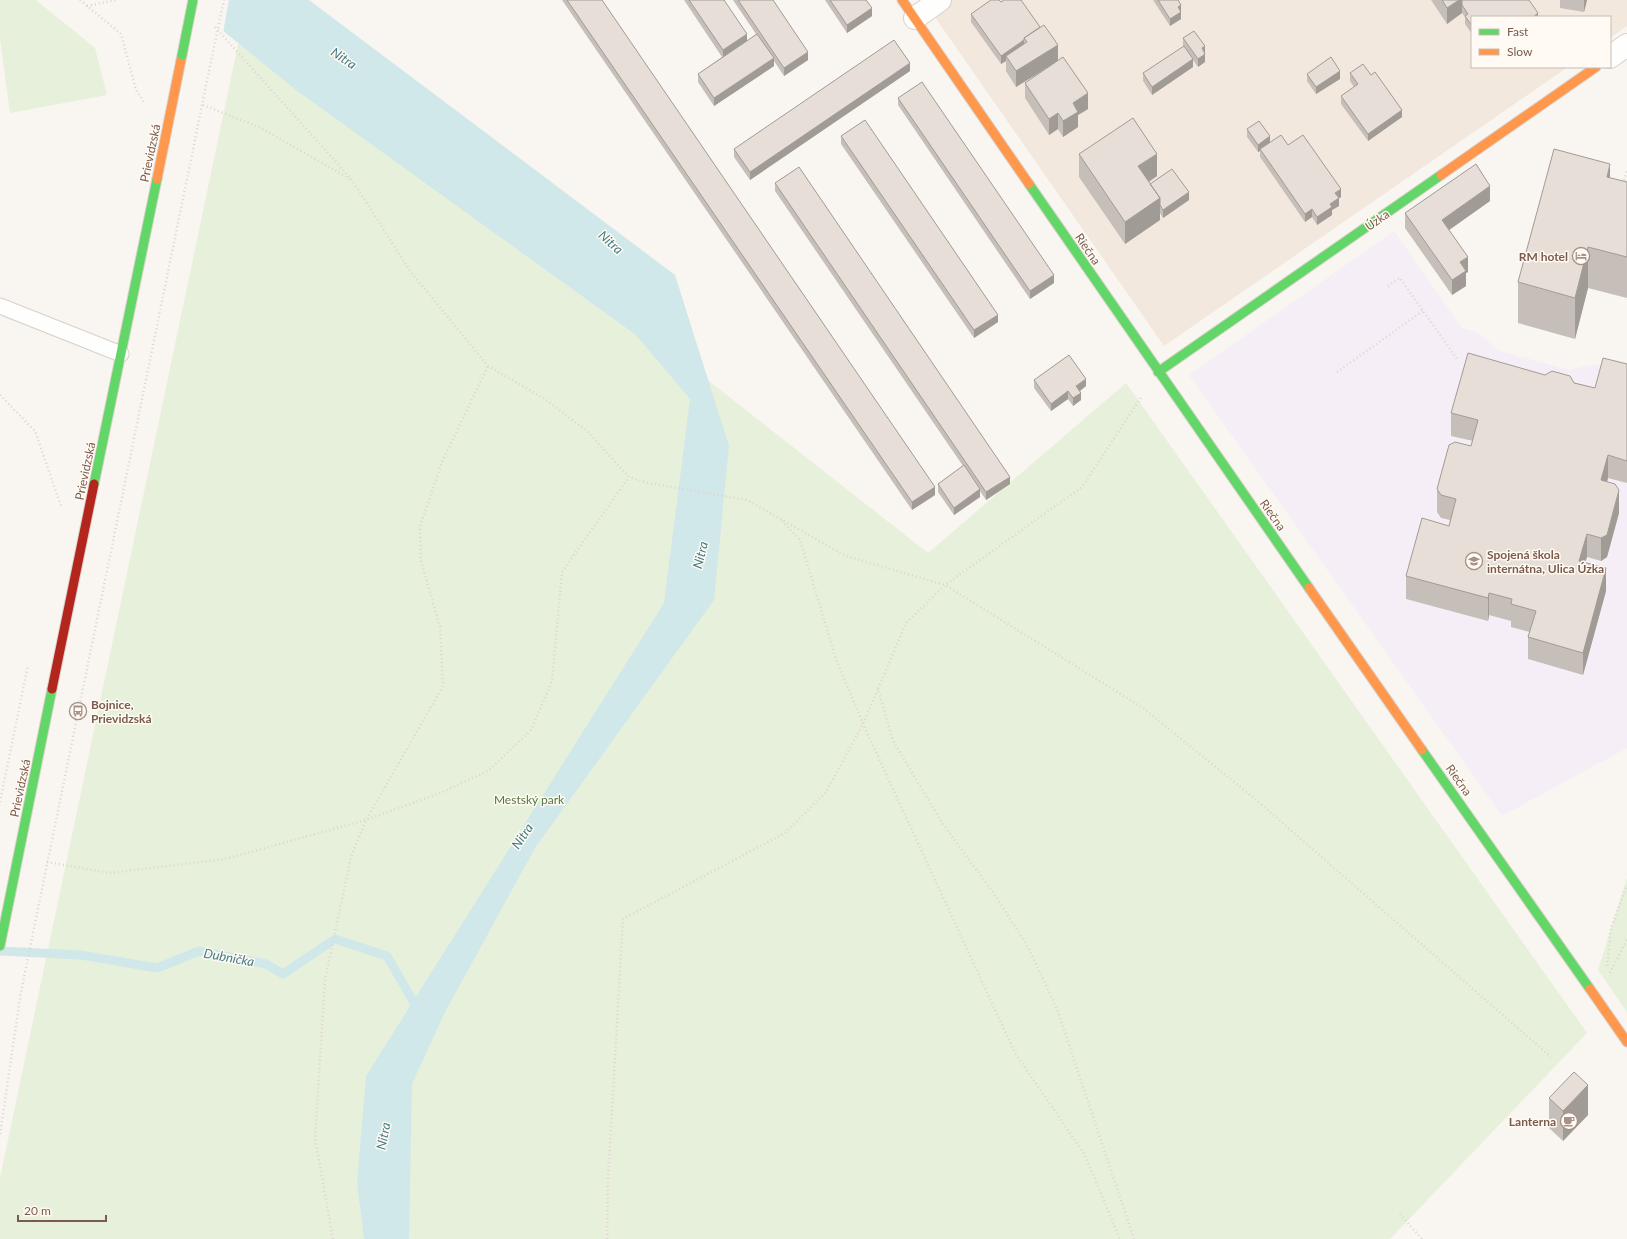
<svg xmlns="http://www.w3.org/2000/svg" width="1627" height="1239" font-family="Lato,sans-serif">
	<rect width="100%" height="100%" fill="#f9f5f0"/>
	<path fill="#f2e8de" d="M923 0H1627V26L1610 38V17H1472V67H1568L1164 346Z"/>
	<path fill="#f6eef6" d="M1394 231 1462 328 1477 332 1500 351 1569 370 1595 364 1627 372V748L1502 816 1189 375Z"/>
	<path fill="#e7f0db" d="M0 0H36L95 48 107 95 10 113 0 39Z
		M244 16 928 553 1126 383 1587 1033 1390 1239H0V1178Z
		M1627 878V1012L1598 970Z"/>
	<path fill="#d0e8ea" d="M185 0H309L675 275 729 446 714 600 535 848 444 1014 412 1084 409 1239H364L357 1182 366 1076 664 603 690 399 636 335 296 90Z"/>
	<path fill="#f9f5f0" d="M183 0H229L223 33 183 2Z"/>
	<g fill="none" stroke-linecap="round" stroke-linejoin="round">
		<path stroke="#d0e8ea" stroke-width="9" d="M0 951 81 955 157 968 199 951 266 964 283 974 335 939 387 956 417 1008"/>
		<g stroke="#d7d1cb" stroke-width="17">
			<path id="lane" d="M0 306 121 354"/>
		</g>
		<g stroke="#d7d1cb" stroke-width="24">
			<path id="street" d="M915 18 940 0
				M1610 57 1627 45"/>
		</g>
		<g stroke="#d9d2cb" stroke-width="11">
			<path id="fast" d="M1029 184 1309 588
				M1158 372 1441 175
				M94 484 157 179
				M1422 750 1590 989
				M0 946 52 689"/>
		</g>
		<g stroke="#d9d2cb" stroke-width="11">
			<path id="slow" d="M902 0 1029 184
				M1441 175 1596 67
				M157 179 182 55
				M1309 588 1422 750
				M1590 989 1627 1042"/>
		</g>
		<g stroke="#d9d2cb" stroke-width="11">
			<path id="jam" d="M52 689 94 484"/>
		</g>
		<path stroke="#dcd5d0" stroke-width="2.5" stroke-dasharray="1 3" stroke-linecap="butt" d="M80 0 121 34 136 90 144 102
			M87 6 116 0
			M215 27 352 180 410 271 488 366 545 399 587 431 629 477 649 483 747 500 846 556 945 585 1143 708 1255 799 1551 1057
			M203 105 261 128 350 179
			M1623 184 1627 170
			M1388 286 1400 278 1457 359
			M1337 372 1423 311
			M0 395 35 431 61 506
			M782 521 800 540 836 659 863 724 1015 1053 1085 1155 1120 1239
			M0 802 28 665
			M47 862 110 873 225 859 366 820 440 793 488 771 531 730 552 681 562 572 629 477
			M1607 966 1611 928 1627 885
			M1610 973 1627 939
			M0 1134 21 992 209 71
			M1400 1214 1422 1239
			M333 1239 315 1138 325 980 351 857 366 820 443 686 440 627 421 561 420 526 442 462 488 366
			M607 1239 608 1179 623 919 785 833 826 792 863 724 878 689
			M1134 1239 1057 1009 1028 947 995 895 943 824 893 741 878 689 906 623 945 585 1082 487 1142 396"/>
		<use href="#lane" stroke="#fefefd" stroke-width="15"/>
		<use href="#street" stroke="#fefefd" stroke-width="22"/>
		<use href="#fast" stroke="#63d668" stroke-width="9"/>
		<use href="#slow" stroke="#ff974d" stroke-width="9"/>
		<use href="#jam" stroke="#b3261e" stroke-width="9"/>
		<g stroke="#d9d2cb" stroke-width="11" stroke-linecap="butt">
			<path id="fast-bridge" d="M182 55 193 0"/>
		</g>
		<path stroke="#dcd5d0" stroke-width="2.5" stroke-dasharray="1 3" stroke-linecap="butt" d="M209 71 224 0"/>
		<use href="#fast-bridge" stroke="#63d668" stroke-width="9"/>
	</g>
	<path fill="#c6bfb9" d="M562 0H602L935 495 912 510Z
		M684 0H724L747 41 756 34 733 0H773L808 60 784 76 774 61V66L714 106 698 82V74L722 57Z
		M825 0H866L872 16 847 33Z
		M1153 0H1178L1181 5V19L1170 26Z
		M1431 0H1487L1538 17H1472V34L1465 24V17L1462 13 1447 24Z
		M1560 0H1587L1584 12 1560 8Z
		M1001 2 1058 61 1088 109 1078 115V127L1063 137 1058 129 1049 135 1025 98V83L1054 63 1016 87 1006 71V61L1001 64 971 22V14Z
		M1183 38 1205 53V62L1198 67 1183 46Z
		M1193 67 1152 95 1143 81V73Z
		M910 71 750 180 734 157V149Z
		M1350 73 1402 117 1368 141 1341 104V96L1354 87 1350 81Z
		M1307 74 1340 79 1316 94 1307 81Z
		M898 98 1054 283 1030 299 898 105Z
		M1247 129 1270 142 1288 145 1341 197 1339 198V206L1332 210V215L1317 225 1312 217 1305 222 1260 157V151L1258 152 1247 137Z
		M841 136 998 322 974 338 841 144Z
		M1079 154 1157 176 1149 182 1150 184 1189 200 1163 218 1160 213V220L1125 244 1079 177Z
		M1610 178 1627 182V298L1588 288 1575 339 1518 323V282Z
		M775 183 1010 484 986 500 980 491V497L954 515 938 492V484L963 466 775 191Z
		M1490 201 1449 230 1468 272 1466 273V286L1452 295 1405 228V213Z
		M1627 364V483L1608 478 1607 482 1619 513 1607 557 1601 561 1587 557 1585 562 1606 591 1583 675 1528 659V637L1530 632 1511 627V621L1489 615 1488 621 1406 599V576L1449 526 1450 520 1441 518 1437 512V489L1471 446 1473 441 1451 436V413L1545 375 1595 388Z
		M1034 380 1086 386 1080 391 1081 400 1073 406 1068 399 1051 411 1034 388Z
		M1549 1098 1588 1115 1563 1141 1549 1128Z"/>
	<path fill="#a19b96" d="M1459 0H1462V13L1447 24V8Z
		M1584 0H1587L1584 12Z
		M1181 5V19L1170 26V19L1178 7Z
		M872 8V16L847 33V25Z
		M1538 13V17H1533Z
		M747 34V42L723 58V50Z
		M1024 40V48L1006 56V61L1001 64V56Z
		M1058 45V61L1016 87V71Z
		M1205 46V54L1202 48Z
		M808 52V60L784 76V68Z
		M1205 54V62L1198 67V59Z
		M774 58V66L714 106V98Z
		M1193 59V67L1152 95V87Z
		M910 63V71L750 180V172Z
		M1340 71V79L1316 94V87Z
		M1088 93V109L1078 115V127L1063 137V121L1073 103Z
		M1402 110V117L1368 141V134Z
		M1058 113V129L1049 135V119Z
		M1270 136V144L1260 149V151L1258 152V145Z
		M1157 154V176L1138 189V166Z
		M1610 164V205L1607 177Z
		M1490 186V201L1442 235V220Z
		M1341 189V197L1335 201V193Z
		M1189 192V200L1163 218V210Z
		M1160 198V220L1125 244V222Z
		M1339 198V206L1332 210V215L1317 225V217L1330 204Z
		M1312 209V217L1305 222V214Z
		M1588 247V288L1575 339V298Z
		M1468 257V272L1466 273V286L1452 295V280L1460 262Z
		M1054 275V283L1030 299V291Z
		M998 315V322L974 338V330Z
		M1086 379V386L1076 394V386Z
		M1068 391V399L1051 411V404Z
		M1081 393V400L1073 406V398Z
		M1608 455V478L1601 503V480Z
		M1010 477V484L986 500V492Z
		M935 487V495L912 510V502Z
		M980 489V497L954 515V508Z
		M1619 490V513L1607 557 1601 561V538Z
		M1587 534V557L1579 583V561Z
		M1606 568V591L1583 675V653Z
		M1489 593V615L1488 621V598Z
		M1588 1085V1115L1563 1141V1111Z"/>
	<path fill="#e6ded7" stroke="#a19b96" d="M567 0H602L935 487 912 502Z
		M689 0H724L747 34 723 50Z
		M738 0H773L808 52 784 68Z
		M830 0H866L872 8 847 25Z
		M991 0H999L1001 2 1004 0H1021L1040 27 1024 38V40L1001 56 971 14Z
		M1158 0H1178L1181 5 1178 7 1181 12 1170 19Z
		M1442 0H1459L1447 8Z
		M1462 0H1529L1538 13 1533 17H1472V26L1465 16 1468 14 1462 5Z
		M1044 25 1058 45 1016 71 1006 56 1027 42 1024 38Z
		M1194 31 1205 46 1202 48 1205 54 1198 59 1183 38Z
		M757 34 774 58 714 98 698 74Z
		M894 40 910 63 750 172 734 149Z
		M1184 46 1193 59 1152 87 1143 73Z
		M1063 57 1088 93 1073 103 1078 112 1063 121 1058 113 1049 119 1025 83Z
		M1331 57 1340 71 1316 87 1307 74Z
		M1363 64 1371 75 1375 72 1402 110 1368 134 1341 96 1358 84 1350 73Z
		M922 82 1054 275 1030 291 898 98Z
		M1133 118 1157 154 1138 166 1160 198 1125 222 1079 154Z
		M865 120 998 315 974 330 841 136Z
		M1259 121 1270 136 1258 145 1247 129Z
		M1281 135 1288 145 1303 135 1341 189 1335 193 1339 198 1330 204 1332 207 1317 217 1312 209 1305 214 1260 149Z
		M1554 149 1610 164 1607 177 1627 182V257L1588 247 1575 298 1518 282Z
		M1476 164 1490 186 1442 220 1468 257 1460 262 1466 271 1452 280 1405 213Z
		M799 167 1010 477 986 492 775 183Z
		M1172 169 1189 192 1163 210 1160 205V198L1150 184Z
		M1468 353 1545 375 1552 371 1570 376 1574 383 1595 388 1603 358 1627 364V461L1608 455 1601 480 1615 484 1619 490 1607 535 1601 538 1587 534 1579 561 1606 568 1583 653 1528 637 1536 611 1511 604 1512 599 1489 593 1488 598 1406 576 1422 518 1449 526 1456 499 1441 495 1437 489 1449 445 1455 442 1471 446 1478 420 1451 413Z
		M1069 355 1086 379 1076 386 1081 393 1073 398 1068 391 1051 404 1034 380Z
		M964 465 980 489 954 508 938 484Z
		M1574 1072 1588 1085 1563 1111 1549 1098Z"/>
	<defs>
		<g id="hotel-ring" transform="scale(0.9)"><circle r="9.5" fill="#fffaf3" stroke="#a69286" stroke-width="1.5"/><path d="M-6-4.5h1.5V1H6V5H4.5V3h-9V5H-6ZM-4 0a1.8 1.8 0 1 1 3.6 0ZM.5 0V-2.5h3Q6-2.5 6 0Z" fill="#a69286"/></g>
		<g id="school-ring" transform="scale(0.9)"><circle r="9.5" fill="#fffaf3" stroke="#a69286" stroke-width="1.5"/><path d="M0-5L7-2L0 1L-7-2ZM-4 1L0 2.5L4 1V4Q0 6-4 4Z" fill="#a69286"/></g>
		<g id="bus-ring" transform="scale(0.9)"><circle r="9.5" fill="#fffaf3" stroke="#a69286" stroke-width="1.5"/><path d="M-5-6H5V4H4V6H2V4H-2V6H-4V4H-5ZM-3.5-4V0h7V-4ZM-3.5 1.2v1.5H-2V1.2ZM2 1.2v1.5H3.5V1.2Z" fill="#a69286"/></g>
		<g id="cafe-ring" transform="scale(0.9)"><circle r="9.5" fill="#fffaf3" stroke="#a69286" stroke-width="1.5"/><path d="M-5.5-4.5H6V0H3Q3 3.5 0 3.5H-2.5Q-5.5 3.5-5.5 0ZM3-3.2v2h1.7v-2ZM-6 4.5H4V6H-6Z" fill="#a69286"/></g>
	</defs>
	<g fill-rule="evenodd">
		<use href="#hotel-ring" x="1581" y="256"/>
		<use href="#school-ring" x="1474" y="561"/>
		<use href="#bus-ring" x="78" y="711"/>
		<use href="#cafe-ring" x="1569" y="1121"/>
	</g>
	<g text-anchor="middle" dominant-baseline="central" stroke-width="3" stroke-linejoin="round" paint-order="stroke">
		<g font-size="12" fill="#7a5c4d" stroke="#fffaf3">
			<text transform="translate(150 153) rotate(-78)">Prievidzská</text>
			<text transform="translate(1377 220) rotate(-35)">Úzka</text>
			<text transform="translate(1088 249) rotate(56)">Riečna</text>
			<text transform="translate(85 471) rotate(-78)">Prievidzská</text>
			<text transform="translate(1273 515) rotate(55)">Riečna</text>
			<text transform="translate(1459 780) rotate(55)">Riečna</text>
			<text transform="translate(20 788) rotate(-78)">Prievidzská</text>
		</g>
		<g font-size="12" font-weight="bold" fill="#7a5c4d" stroke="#fffaf3" text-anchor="end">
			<text x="1568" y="256">RM hotel</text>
			<text x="1487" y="554" text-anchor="start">Spojená škola<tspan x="1487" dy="14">internátna, Ulica Úzka</tspan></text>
			<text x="91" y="704" text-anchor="start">Bojnice,<tspan x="91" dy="14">Prievidzská</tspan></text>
			<text x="1556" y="1121">Lanterna</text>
		</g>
		<g font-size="12" fill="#537a41" stroke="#fffaf3">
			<text x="529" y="799">Mestský park</text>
		</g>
		<g font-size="13" font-style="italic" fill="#437c86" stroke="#fffaf3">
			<text transform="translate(344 58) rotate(34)">Nitra</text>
			<text transform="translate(611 242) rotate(42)">Nitra</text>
			<text transform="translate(700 555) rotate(-76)">Nitra</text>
			<text transform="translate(522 836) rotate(-56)">Nitra</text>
			<text transform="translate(229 957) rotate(10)">Dubnička</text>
			<text transform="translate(383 1136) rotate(-79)">Nitra</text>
		</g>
	</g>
	<rect x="1471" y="16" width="140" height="52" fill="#fffaf3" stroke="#cabbb1"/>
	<rect x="1479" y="29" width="20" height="6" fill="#63d668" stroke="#cabbb1"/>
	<text x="1507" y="36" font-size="12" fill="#7a5c4d">Fast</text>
	<rect x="1479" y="49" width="20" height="6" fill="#ff974d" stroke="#cabbb1"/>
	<text x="1507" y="56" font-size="12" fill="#7a5c4d">Slow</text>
	<path d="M18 1215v6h88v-6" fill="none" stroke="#7a5c4d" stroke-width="2"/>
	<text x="24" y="1215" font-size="12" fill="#7a5c4d" stroke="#fffaf3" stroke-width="3" paint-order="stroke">20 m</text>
</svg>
